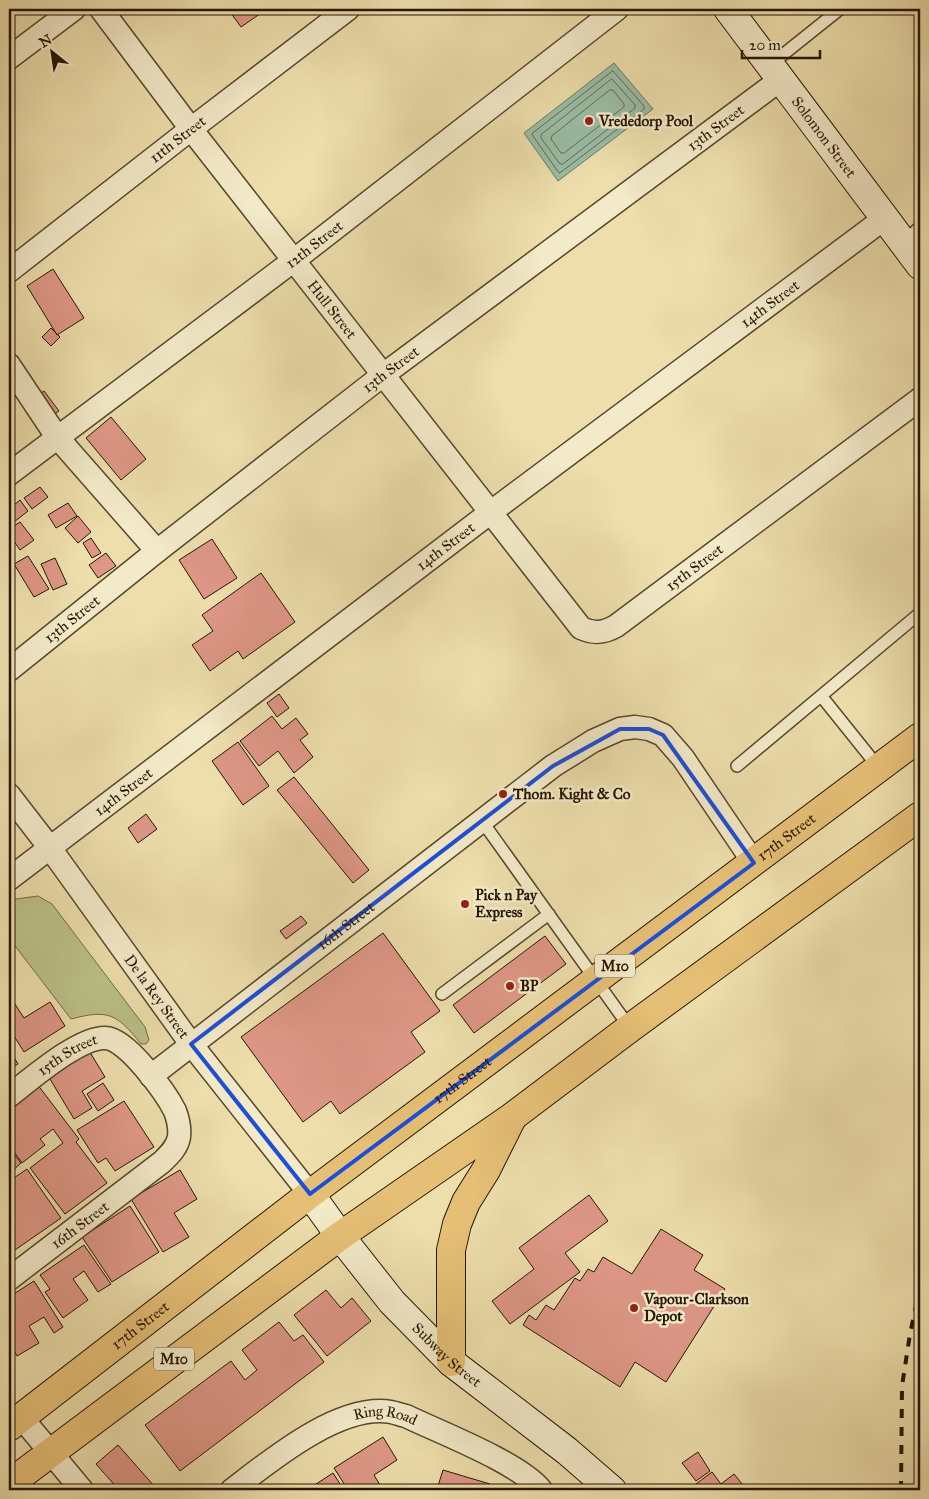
<svg xmlns="http://www.w3.org/2000/svg" width="929" height="1499" font-family="'IM FELL Great Primer',serif">
	<rect width="100%" height="100%" fill="#eddeac"/>
	<filter id="stains"><feTurbulence type="fractalNoise" baseFrequency=".004" numOctaves="4"/><feColorMatrix values="0 0 0 0 .2 0 0 0 0 .09 0 0 0 0 .02 0 0 0 .5 -.17"/></filter>
	<radialGradient id="worn" r=".72"><stop offset=".6" stop-color="#630" stop-opacity="0"/><stop offset="1" stop-color="#630" stop-opacity=".3"/></radialGradient>
	<path fill="#bbc087" stroke="#706a44" d="M38 896 52 904 145 1027 149 1040 146 1044H141C117 1014 109 1009 71 1019L9 938V900Z"/>
	<path fill="#9abda5" stroke="#6b7a64" d="M614 63 653 109 558 181 524 133Z"/>
	<g fill="none" stroke-linecap="round" stroke-linejoin="round">
		<path stroke="#606954" stroke-width="1" d="M613 71 644 106V109L561 172 559 173 533 136 532 134Z
			M612 79 635 105V108L563 164H560L541 138V135Z
			M610 90H613L624 104V107L564 153H561L551 139 552 136Z"/>
	</g>
	<path fill="#de9787" stroke="#251502" d="M228 9H267L241 27Z
		M53 269 84 318 57 335 27 286Z
		M51 328 60 337 51 346 42 337Z
		M44 391 59 411 47 419 33 399Z
		M111 417 146 459 121 480 86 438Z
		M40 487 48 497 32 509 24 498Z
		M20 500 28 511 9 526V509Z
		M68 503 77 516 56 528 48 515Z
		M78 516 91 532 78 543 65 528Z
		M20 522 34 540 20 550 9 534V529Z
		M91 538 101 553 92 558 83 543Z
		M212 539 237 578 204 599 179 560Z
		M106 553 116 566 98 578 89 565Z
		M28 556 49 589 34 597 14 564Z
		M55 558 67 584 53 590 41 564Z
		M261 573 295 622 243 659 238 651 210 671 192 645 213 631 202 615Z
		M279 694 289 708 277 717 267 703Z
		M272 716 282 729 296 718 308 734 300 740 313 757 294 773 278 751 259 766 240 741Z
		M238 742 269 786 243 805 212 761Z
		M294 777 369 870 353 883 277 790Z
		M146 814 157 829 138 843 128 828Z
		M301 916 307 923 286 939 280 931Z
		M383 933 440 1011 411 1032 425 1052 340 1114 331 1101 303 1122 241 1037Z
		M545 936 566 964 474 1033 453 1005Z
		M11 998 24 1018 50 1002 65 1026 24 1052 14 1036 9 1039V999Z
		M9 1049 18 1064 9 1069Z
		M88 1049 105 1077 82 1091 92 1108 74 1119 47 1074Z
		M103 1083 114 1100 98 1111 87 1094Z
		M37 1084 79 1139 76 1142 107 1183 65 1214 30 1168 63 1143 53 1129 40 1139 45 1145 22 1163 9 1145V1106Z
		M124 1101 154 1147 115 1171 106 1158 98 1163 77 1130Z
		M9 1148 21 1163 9 1174Z
		M27 1169 61 1218 15 1250 9 1242V1185L13 1182 11 1180Z
		M180 1170 197 1199 174 1213 189 1237 163 1252 131 1199Z
		M589 1195 608 1221 565 1253 580 1272 510 1324 492 1301 534 1269 519 1248Z
		M130 1206 159 1252 112 1282 82 1237Z
		M661 1229 703 1255 694 1270 725 1289 666 1382 635 1362 620 1387 523 1325 529 1315 536 1320 546 1305 554 1310 575 1278 580 1281 588 1269 594 1272 603 1257 632 1274Z
		M84 1245 111 1284 98 1292 84 1271 73 1279 88 1300 63 1318 45 1292 50 1289 40 1275Z
		M34 1281 63 1327 54 1333 44 1317 29 1326 39 1343 17 1356 9 1342V1297Z
		M326 1290 341 1308 352 1298 371 1321 327 1356 294 1315Z
		M279 1322 294 1341 303 1335 324 1362 180 1471 145 1425 231 1361 245 1380 257 1370 242 1350Z
		M383 1437 397 1460 374 1475 383 1490H348L334 1468Z
		M118 1445 155 1487 152 1490H119L96 1464Z
		M698 1452 710 1471 696 1481 682 1463Z
		M443 1470 490 1484 488 1490H452L438 1486Z
		M712 1472 721 1484 734 1474 747 1490H695L692 1487Z
		M333 1473 344 1490H307Z"/>
	<g fill="none" stroke-linecap="round" stroke-linejoin="round">
		<g stroke="#57472c" stroke-width="14">
			<path id="lane" d="M770 65 840 9
				M903 242 920 227
				M822 697 879 768
				M737 766 920 613
				M482 821 630 1028
				M442 994 549 914"/>
		</g>
		<g stroke="#57472c" stroke-width="25">
			<g id="street">
				<path id="s1" d="M101 9 191 129 581 628C594 634 604 633 616 626L920 399"/>
				<path d="M9 58 74 9"/>
				<path id="s2" d="M9 271 191 129 348 9"/>
				<path d="M9 365 57 437 157 551"/>
				<path id="s3" d="M9 474 293 261 617 9"/>
				<path id="s4" d="M9 670 157 551 383 375 780 80"/>
				<path id="s5" d="M9 795 50 848 191 1044 310 1194"/>
				<path id="s6" d="M9 879 491 512 885 218"/>
				<path id="s7" d="M151 1076 553 766 593 741 620 729 635 727 649 729 663 735 683 758 754 863"/>
				<path id="s8" d="M9 1096C30 1080 80 1036 106 1038 127 1039 166 1093 175 1111 178 1119 180 1129 179 1137 177 1148 169 1155 162 1162L9 1279"/>
				<path d="M21 1417 82 1490"/>
				<path id="s9" d="M232 1490C271 1460 340 1403 391 1412 396 1413 401 1415 406 1416 439 1432 520 1463 541 1490"/>
			</g>
		</g>
		<g stroke="#251502" stroke-width="30">
			<g id="secondary">
				<path id="s10" d="M728 9 920 265"/>
				<path id="s11" d="M310 1194 340 1236 392 1302 451 1362 567 1451 612 1490"/>
			</g>
		</g>
		<g stroke="#251502" stroke-width="30">
			<g id="primary">
				<path d="M451 1362V1250L457 1224 466 1202 486 1170 512 1118"/>
				<path id="s12" d="M9 1427 310 1194 920 737"/>
				<path d="M9 1484 340 1236 512 1117 630 1028 920 816"/>
			</g>
		</g>
		<use href="#lane" stroke="#f3eac9" stroke-width="11"/>
		<use href="#street" stroke="#f3eac9" stroke-width="22"/>
		<use href="#secondary" stroke="#f3eac9" stroke-width="28"/>
		<use href="#primary" stroke="#e6bf76" stroke-width="28"/>
		<path stroke="#251502" stroke-width="4" stroke-dasharray="9 9" stroke-linecap="butt" d="M901 1490 902 1386 910 1334 920 1288
			M919 1490 920 1396"/>
	</g>
	<path fill="none" stroke="#1d4ed8" stroke-width="4" stroke-linejoin="round" d="M620 729H649L663 735 754 863 310 1194 191 1044 553 766Z"/>
	<g fill="#8f2418" stroke="#f3eac9" stroke-width="2">
		<circle cx="589" cy="121" r="5"/>
		<circle cx="503" cy="794" r="5"/>
		<circle cx="465" cy="904" r="5"/>
		<circle cx="510" cy="986" r="5"/>
		<circle cx="634" cy="1308" r="5"/>
	</g>
	<g text-anchor="middle" dominant-baseline="central" stroke-width="5" stroke-linejoin="round" paint-order="stroke">
		<g fill="#f3eac9" stroke="#63553e" stroke-width="1">
			<rect x="595" y="954.5" width="40" height="23" rx="4"/>
			<rect x="154" y="1347.5" width="40" height="23" rx="4"/>
		</g>
		<g font-size="14" font-weight="bold" fill="#251502">
			<text x="615" y="966">M10</text>
			<text x="174" y="1359">M10</text>
		</g>
		<g font-size="15" font-weight="bold" fill="#251502" stroke="#f3eac9" text-anchor="start">
			<text x="599" y="121">Vrededorp Pool</text>
			<text x="513" y="794">Thom. Kight &amp; Co</text>
			<text x="475" y="895">Pick n Pay<tspan x="475" dy="17">Express</tspan></text>
			<text x="520" y="986">BP</text>
			<text x="644" y="1299">Vapour-Clarkson<tspan x="644" dy="17">Depot</tspan></text>
		</g>
		<g font-size="15" fill="#251502" stroke="#f3eac9">
			<text stroke="none"><textPath href="#s4" startOffset="891">13th Street</textPath></text>
			<text stroke="none"><textPath href="#s10" startOffset="160">Solomon Street</textPath></text>
			<text stroke="none"><textPath href="#s2" startOffset="214">11th Street</textPath></text>
			<text stroke="none"><textPath href="#s3" startOffset="382">12th Street</textPath></text>
			<text stroke="none"><textPath href="#s6" startOffset="954">14th Street</textPath></text>
			<text stroke="none"><textPath href="#s1" startOffset="379">Hull Street</textPath></text>
			<text stroke="none"><textPath href="#s4" startOffset="486">13th Street</textPath></text>
			<text stroke="none"><textPath href="#s6" startOffset="549">14th Street</textPath></text>
			<text stroke="none"><textPath href="#s1" startOffset="918">15th Street</textPath></text>
			<text stroke="none"><textPath href="#s4" startOffset="81">13th Street</textPath></text>
			<text stroke="none"><textPath href="#s6" startOffset="144">14th Street</textPath></text>
			<text stroke="none"><textPath href="#s12" startOffset="976">17th Street</textPath></text>
			<text stroke="none"><textPath href="#s7" startOffset="246">16th Street</textPath></text>
			<text stroke="none"><textPath href="#s5" startOffset="250">De la Rey Street</textPath></text>
			<text stroke="none"><textPath href="#s8" startOffset="72">15th Street</textPath></text>
			<text stroke="none"><textPath href="#s12" startOffset="571">17th Street</textPath></text>
			<text transform="translate(80 1225) rotate(-37)">16th Street</text>
			<text stroke="none"><textPath href="#s12" startOffset="166">17th Street</textPath></text>
			<text stroke="none"><textPath href="#s11" startOffset="212">Subway Street</textPath></text>
			<text stroke="none"><textPath href="#s9" startOffset="176">Ring Road</textPath></text>
		</g>
	</g>
	<rect width="929" height="1499" fill="none" stroke="#eddeac" stroke-width="30"/>
	<rect x="10" y="10" width="909" height="1479" fill="none" stroke="#251502" stroke-width="2.5"/>
	<rect x="15" y="15" width="899" height="1469" fill="none" stroke="#251502"/>
	<g transform="translate(52 52) rotate(330)" stroke="#f3eac9" stroke-width="4" paint-order="stroke">
	<path d="M0-4L9 19L0 12L-9 19Z" fill="#251502"/>
	<text y="-8" font-size="14" font-weight="bold" text-anchor="middle" fill="#251502">N</text>
	</g>
	<path d="M742 50v8h78v-8" fill="none" stroke="#251502" stroke-width="2.5"/>
	<text x="749" y="50" font-size="15" fill="#251502" stroke="#f3eac9" stroke-width="4" paint-order="stroke">20 m</text>
	<rect width="100%" height="100%" filter="url(#stains)"/>
	<rect width="100%" height="100%" fill="url(#worn)"/>
</svg>
